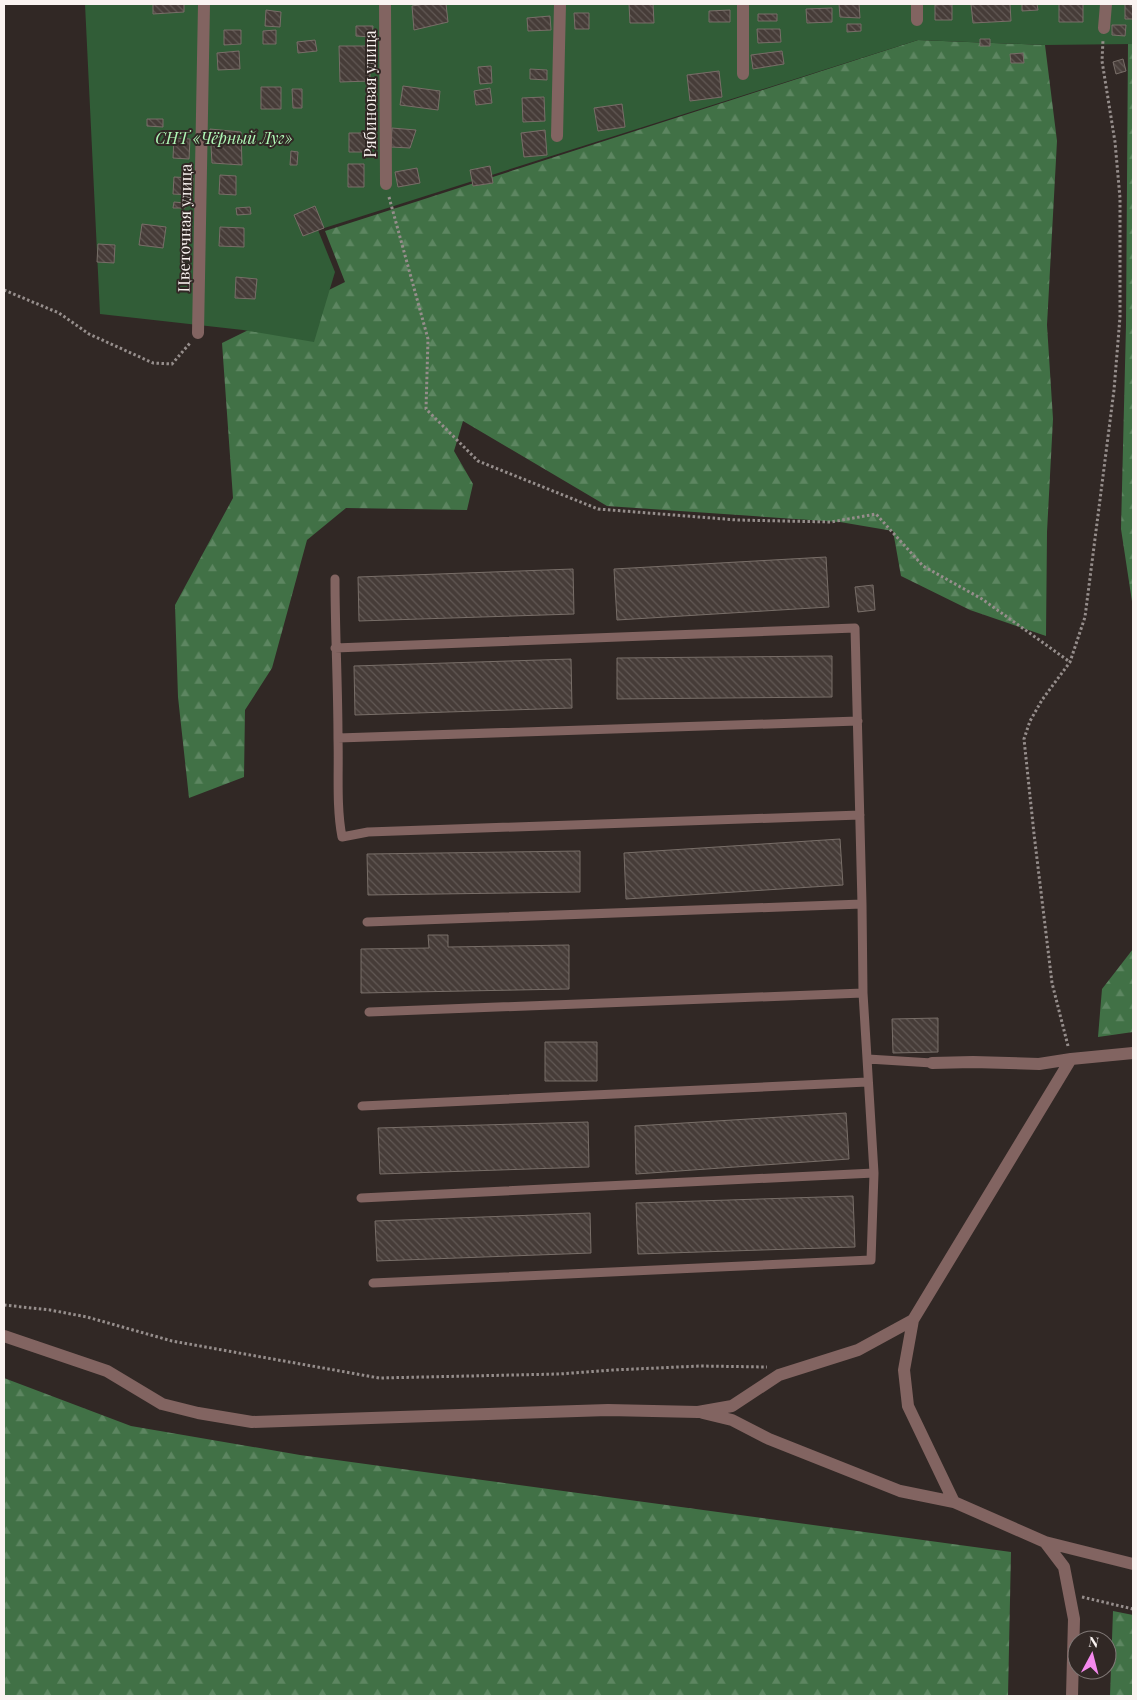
<svg xmlns="http://www.w3.org/2000/svg" width="1137" height="1700" font-family="'Playfair Display',serif">
	<defs>
		<pattern id="forest-firs" width="22" height="20" patternUnits="userSpaceOnUse" patternTransform="scale(1.25)"><rect width="22" height="20" fill="#417146"/><path d="M5 1l3.5 6h-7zM16 11l3.5 6h-7z" fill="#5d8661"/></pattern>
		<pattern id="building-back-hatch" width="6" height="6" patternUnits="userSpaceOnUse" patternTransform="scale(1.25)"><rect width="6" height="6" fill="#463c38"/><path d="M-1 5l2 2M0 0l6 6M5-1l2 2" fill="none" stroke="#625955"/></pattern>
	</defs>
	<rect width="100%" height="100%" fill="#312825"/>
	<path fill="url(#forest-firs)" d="M918 40 1045 45 1057 141 1047 325 1053 419 1047 532 1046 636 970 610 901 576 893 531 840 522 607 506 463 421 454 451 473 484 467 510 346 508 307 540 272 668 245 710 244 777 189 798 178 697 175 605 233 498 222 343 345 282 325 231Z
		M1128 44H1133V608L1121 529 1126 325Z
		M1133 949V1032L1098 1037 1102 989Z
		M4 1378 131 1426 300 1455 1011 1552 1008 1696H4Z
		M1113 1611 1133 1615V1696H1110Z"/>
	<path fill="#315d37" d="M85 4H1133V44L1045 45 918 40 318 230 335 272 314 342 243 330 100 314Z"/>
	<path fill="url(#building-back-hatch)" stroke="#786e68" d="M153 4H184V12L153 14Z
		M425 4H446L448 22 414 30 412 6Z
		M629 4H653L654 23H630Z
		M839 4H859L860 18 840 17Z
		M952 4V20H935V5Z
		M971 4H1010L1011 21 973 23Z
		M1022 4H1037L1038 10 1022 11Z
		M1059 4H1083V22H1059Z
		M1125 4H1133V19H1125Z
		M832 8V22L807 23 806 9Z
		M266 10 281 12 280 27 265 26Z
		M730 10V22H709V11Z
		M574 13H589V29H575Z
		M758 14H777V21H758Z
		M550 16 551 30 528 31 527 18Z
		M847 24H861V31L847 32Z
		M1112 25H1126L1125 36 1112 35Z
		M356 26H373L372 37 356 36Z
		M757 29H780L781 42 758 43Z
		M224 30H241V44L224 45Z
		M276 30V44H263V31Z
		M980 39H990V46H980Z
		M315 40 317 51 298 53 297 42Z
		M339 46H370V81L340 82Z
		M239 51 240 69 218 70 217 53Z
		M782 51 784 64 753 69 751 55Z
		M1023 53 1024 63H1011L1010 54Z
		M1123 59 1126 71 1116 74 1113 62Z
		M491 66 492 83 480 84 478 67Z
		M530 69 547 70V80L530 79Z
		M719 71 722 97 690 101 687 75Z
		M403 86 440 91 438 110 400 105Z
		M261 87H281V109H261Z
		M490 88 492 103 476 105 474 91Z
		M292 89H302V108H293Z
		M544 97 545 121 523 122 522 98Z
		M622 104 625 127 598 131 594 108Z
		M147 119H163V127L147 126Z
		M392 128 416 130 410 148 391 147Z
		M210 129 241 132 242 165 212 163Z
		M545 130 547 155 524 157 521 133Z
		M349 133H366L367 152H349Z
		M174 138 190 139 189 159 173 158Z
		M291 151 298 152 297 165H290Z
		M348 164H364V187H348Z
		M490 166 493 183 473 186 470 170Z
		M417 168 420 183 398 187 395 172Z
		M220 175 236 176V195L219 194Z
		M174 177 193 178 192 195 173 194Z
		M174 202 185 203V208H173Z
		M315 206 324 228 303 236 294 215Z
		M250 207 251 214 237 215 236 208Z
		M142 224 166 227 163 248 139 245Z
		M220 227 244 228V247L219 246Z
		M98 244 115 245 114 263 97 262Z
		M236 277 257 279 255 299 235 298Z
		M826 557 829 607 617 620 614 569Z
		M573 569 574 614 359 621 358 577Z
		M873 585 875 610 858 612 855 587Z
		M832 656V697L617 699V658Z
		M571 659 572 708 355 715 354 666Z
		M840 839 843 885 626 899 624 853Z
		M580 851V892L368 895 367 854Z
		M428 935H448V947L569 945V989L361 993V949L429 948Z
		M938 1018V1052L893 1053 892 1019Z
		M545 1042H597V1081H545Z
		M846 1113 849 1159 636 1174 635 1126Z
		M588 1122 589 1167 380 1174 378 1128Z
		M853 1196 855 1247 638 1254 636 1203Z
		M590 1213 591 1253 377 1261 375 1221Z"/>
	<g fill="none" stroke-linecap="round" stroke-linejoin="round">
		<path stroke="#968e8c" stroke-width="3" stroke-dasharray="2.5 2.5" stroke-linecap="butt" d="M389 197 428 339 426 409 478 461 598 509 737 520 831 522 876 514 923 566 982 599 1070 662
			M4 290 59 313 89 334 153 363 172 364 190 343
			M1068 1046 1052 983 1034 834 1024 739 1030 721 1042 700 1070 662 1085 617 1114 390 1120 317V198L1115 142 1102 61 1103 40
			M4 1305 50 1310 87 1317 172 1341 379 1378 559 1374 613 1370 700 1366 767 1367
			M1082 1597 1133 1609"/>
		<path stroke="#826461" stroke-width="9" d="M335 579C335 632 338 685 338 739 339 771 336 805 342 837L368 832 860 815
			M335 648 855 628 862 904 863 993 874 1173 871 1260 373 1283
			M338 738 858 721
			M367 922 862 904
			M369 1012 863 993
			M868 1059 932 1063
			M362 1106 867 1082
			M361 1198 874 1173"/>
		<path stroke="#826461" stroke-width="12" d="M385 4 386 184
			M917 20V4
			M1104 28 1106 4
			M743 74V4
			M557 136 560 4
			M198 333 204 4
			M1071 1059 913 1320 904 1370 908 1406 954 1502 1045 1542 1133 1564
			M932 1063 973 1062 1039 1064 1071 1059 1133 1053
			M4 1336 107 1371 162 1404 198 1413 252 1422 608 1410 698 1412 732 1406 779 1375 858 1350 913 1320
			M703 1413 732 1420 769 1439 900 1491 954 1502
			M1045 1542 1064 1567 1074 1619 1072 1696"/>
	</g>
	<g text-anchor="middle" dominant-baseline="central" stroke-width="4" stroke-linejoin="round" paint-order="stroke">
		<g font-size="16" fill="#faf3f1" stroke="#312825">
			<text transform="translate(369 94) rotate(-90)">Рябиновая улица</text>
			<text transform="translate(184 228) rotate(-89)">Цветочная улица</text>
		</g>
		<g font-size="16" font-style="italic" fill="#b0f9b7" stroke="#312825">
			<text x="224" y="137">СНТ «Чёрный Луг»</text>
		</g>
	</g>
	<rect width="1137" height="1700" fill="none" stroke="#faf3f1" stroke-width="10"/>
	<g transform="translate(1092 1655) rotate(7)"><circle r="24" fill="#312825" stroke="#817977"/>
	<path d="M0-4L9 19L0 12L-9 19Z" fill="#f589ee"/>
	<text y="-8" font-size="14" font-weight="bold" text-anchor="middle" fill="#faf3f1">N</text>
	</g>
</svg>
